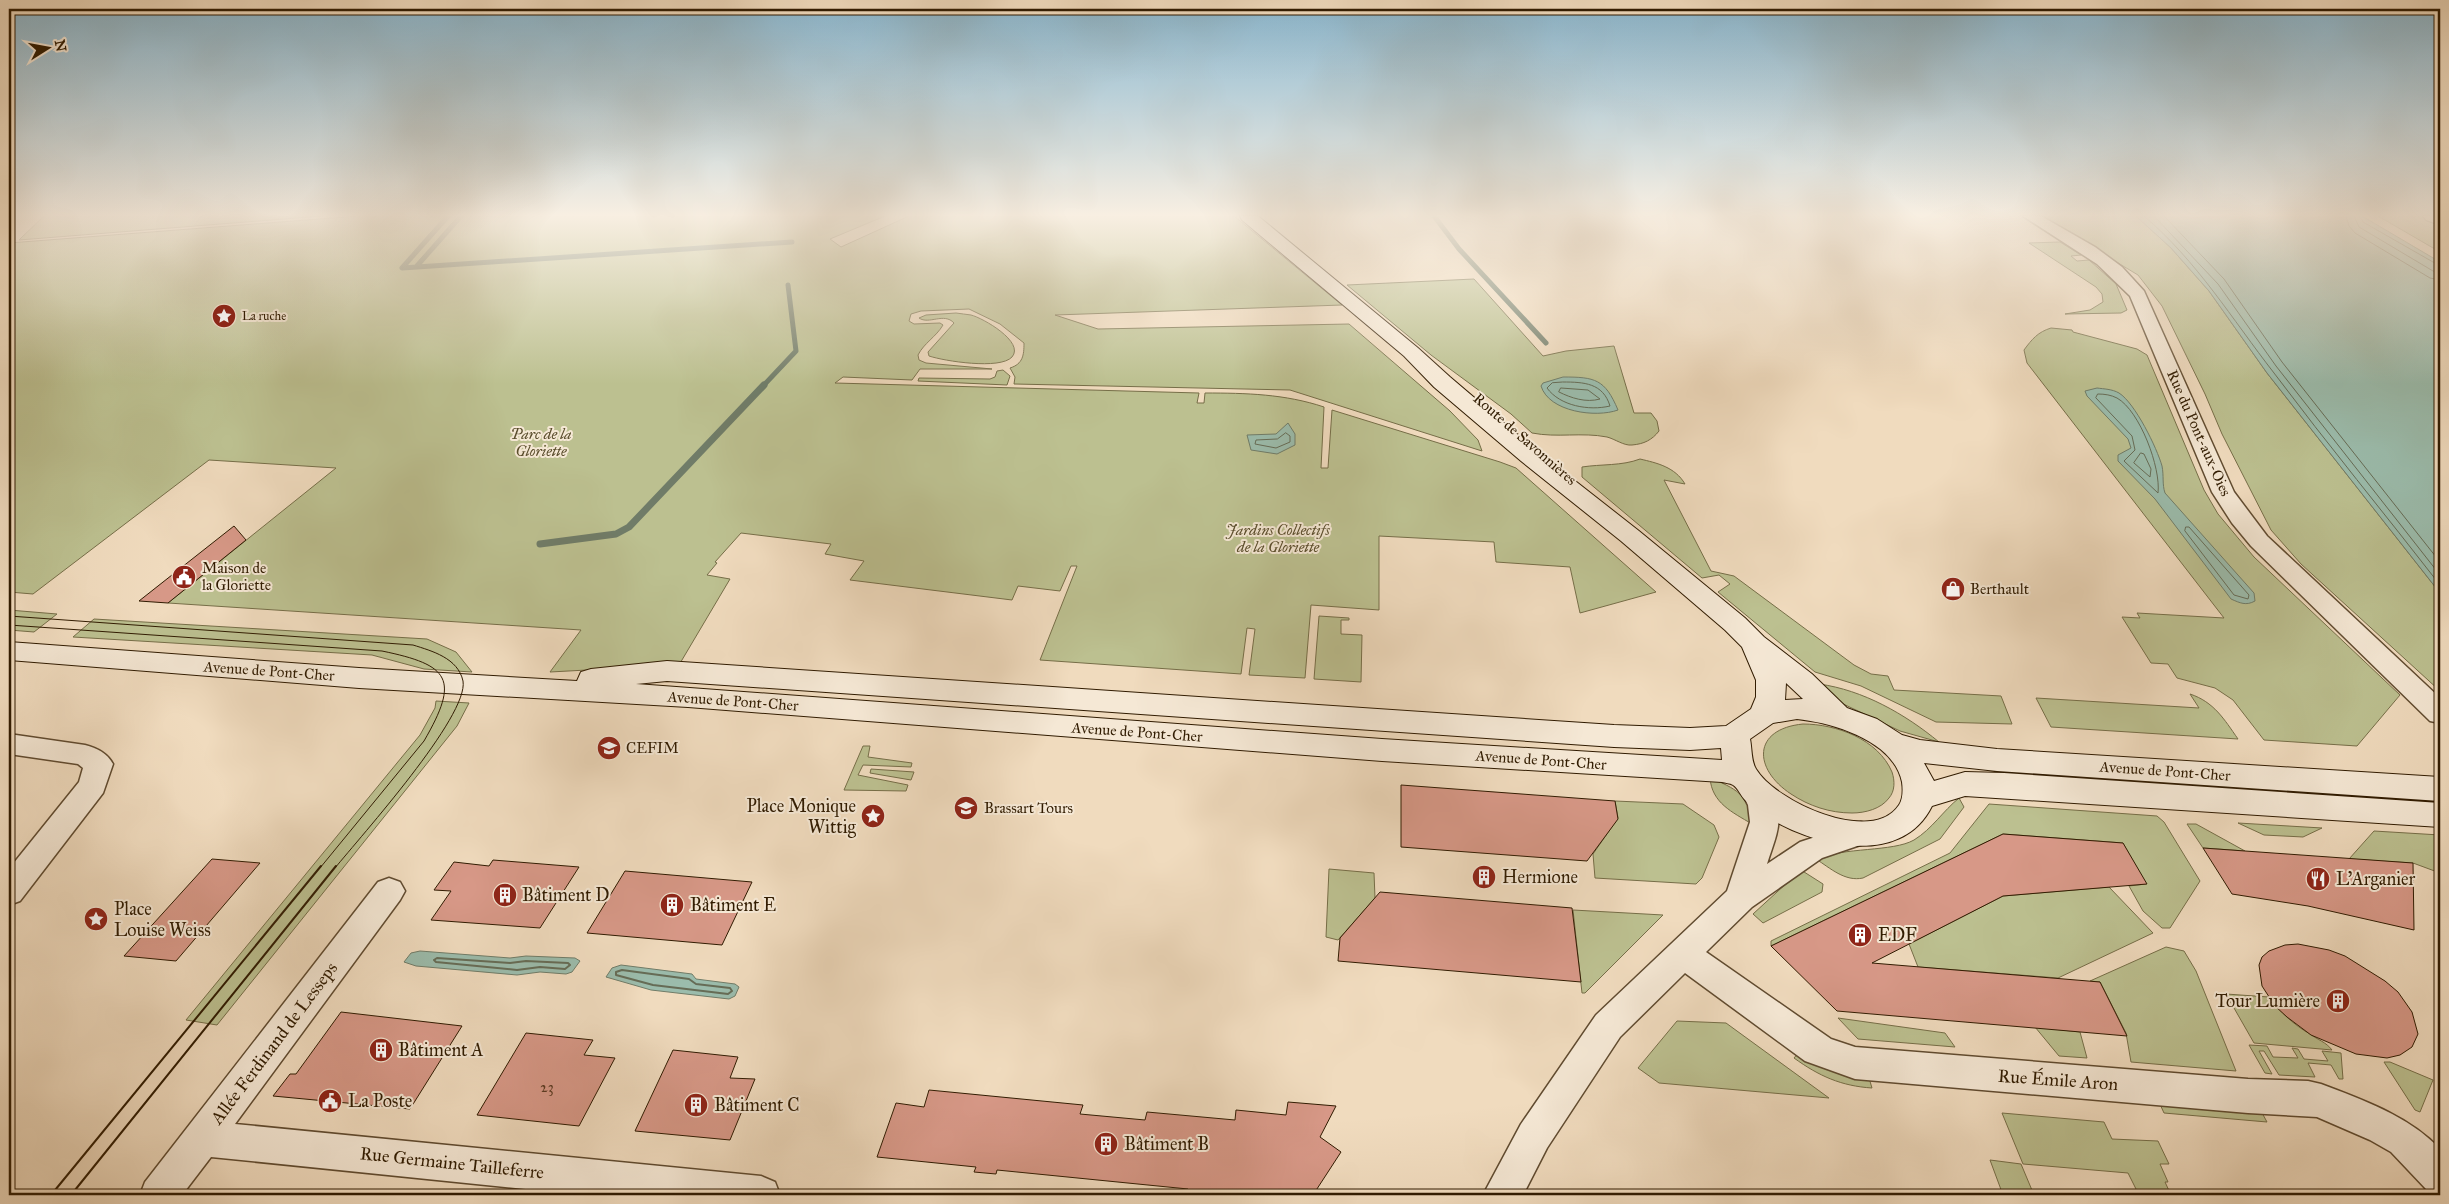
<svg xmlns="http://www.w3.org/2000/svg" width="2449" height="1204" font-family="'IM FELL Great Primer',serif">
	<rect width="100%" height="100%" fill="#f0dbbe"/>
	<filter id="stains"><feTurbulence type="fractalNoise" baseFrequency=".004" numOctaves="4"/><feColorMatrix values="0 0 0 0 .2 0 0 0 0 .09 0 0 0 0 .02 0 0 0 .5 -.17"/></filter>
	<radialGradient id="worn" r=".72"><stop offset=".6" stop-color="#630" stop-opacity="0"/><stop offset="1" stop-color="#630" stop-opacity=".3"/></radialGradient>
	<path fill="#bcc090" stroke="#766e48" d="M44 216H321L19 240Z
		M358 216H885L830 239 841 247 909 216H1234L1342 305 1055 315 1098 329 1349 324 1450 411 1478 440 1482 451 1290 390 1014 384 1015 377 1010 368C1023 364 1024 355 1024 343L1000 324 969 309 921 311 911 314 909 321 914 324 940 323 943 325C936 337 924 343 918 355L919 360 926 363 992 369H920L912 380 843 377 835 383 1199 393 1197 403H1204L1205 393C1246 393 1285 394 1324 407L1321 468H1328L1332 410 1500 462 1516 468 1656 592 1580 613 1570 567 1496 562 1494 542 1379 536V610L1311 605 1305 678 1249 675 1255 629 1247 628 1241 674 1040 660 1077 566H1071L1060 591 1018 586 1012 600 850 580 864 561 825 554 831 544 741 533 715 562 717 563 707 575 730 579 679 665 550 672 581 630 168 603 336 468 209 460 33 594 9 592V243Z
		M2040 216H2136L2171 248 2209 291 2267 373 2440 593V691L2301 564 2271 530 2222 434 2205 394 2162 306 2138 275Z
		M2378 216H2420L2440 227V252Z
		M2060 242 2081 255 2071 256 2077 261 2089 260 2116 284 2127 310 2121 313 2065 314 2090 310 2103 302 2102 294 2096 287 2029 243Z
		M1474 279 1543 356 1566 351 1614 346 1634 413H1651L1657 421 1659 431C1652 440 1644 444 1632 445 1624 446 1615 439 1607 437 1582 432 1557 438 1532 433L1511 414 1431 355 1347 285Z
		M956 313C961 314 966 314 971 315 983 318 1025 342 1012 357 1000 370 944 361 929 356L928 352 954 323C944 312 929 325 919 318L926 315Z
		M2051 328 2072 330 2073 332 2137 349 2147 355 2204 490 2218 514 2254 557 2400 695 2357 746 2264 740 2233 700 2215 688 2177 678 2168 664 2151 663 2122 617 2140 618 2137 613 2224 618 2027 363 2024 350C2032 339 2038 332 2051 328Z
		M1003 370 1010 376 1007 385 918 381 919 378 990 379 995 377 997 371Z
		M1640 459C1657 463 1675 467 1685 484L1664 480 1711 571 1734 576 1854 665 1871 674 1888 676 1894 690 2001 696 2012 724 1936 722 1861 686 1815 672 1718 592 1730 584 1719 575 1702 578 1582 477V467C1601 464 1622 466 1640 459Z
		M9 610 57 614 34 632 9 630Z
		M1319 616 1349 618V620H1341V634L1362 635 1361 682 1314 679Z
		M94 619 427 639 456 652 472 672 424 669 372 655 73 637Z
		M1819 684C1863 690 1905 714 1939 742L1900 731 1837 701Z
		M2190 694C2214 702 2224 719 2238 739L2051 727 2036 698 2199 708Z
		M436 701 469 703 457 726 217 1025 186 1020 420 735 435 708Z
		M1803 724C1836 724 1878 739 1892 772 1895 781 1895 791 1889 798 1881 809 1865 813 1852 813 1830 813 1809 806 1791 794 1753 769 1752 729 1803 724Z
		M863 746H870L868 757 912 763 911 767 863 765 858 775 908 785 906 791 844 790Z
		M871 769 914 772 911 780 870 773Z
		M1710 778C1735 788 1750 795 1752 824 1732 812 1712 803 1710 778Z
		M1959 798 1964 807 1940 839 1863 878C1845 882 1830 868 1816 859 1844 847 1893 852 1914 840 1932 829 1943 811 1959 798Z
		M1615 801 1683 804 1714 825 1719 837 1702 878 1696 884 1595 878 1593 854 1618 818Z
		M1989 804 2157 816 2164 822 2200 881 2170 928H2162L2143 911 2129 886 2146 884 2123 843 2003 834 1771 946V941L1950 853Z
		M2238 823 2322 828 2303 837 2264 835Z
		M2187 824H2196L2245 851 2203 848Z
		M2374 831 2440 835V873L2413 863 2349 859Z
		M1329 869 1374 873 1375 898 1338 940 1326 937Z
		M1801 870 1823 884 1822 892 1763 923 1753 914Z
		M2109 887 2153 933 2058 978 1918 967 1909 944 2003 896Z
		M1573 910 1663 915 1585 993H1582Z
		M2166 947 2184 951 2196 971 2236 1071 2131 1062 2126 1033 2100 982 2090 981Z
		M2226 994 2269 997C2280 1012 2294 1025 2310 1034 2318 1040 2326 1042 2332 1050L2254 1043Z
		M1838 1018 1945 1033 1955 1047 1858 1039Z
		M1677 1021 1726 1023 1829 1098 1659 1083 1638 1068Z
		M2035 1027 2080 1032 2087 1058 2059 1056Z
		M2249 1045 2267 1046 2273 1057 2298 1058 2292 1048 2298 1049 2304 1059 2328 1061 2322 1051 2341 1053 2343 1079H2339L2331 1065 2308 1063 2315 1077 2279 1075 2264 1051H2259L2272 1074 2265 1073Z
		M1800 1051 1869 1078 1872 1088C1841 1086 1819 1076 1794 1058Z
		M2384 1062H2390L2433 1080 2420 1112 2415 1110Z
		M2159 1102 2261 1111 2267 1122 2164 1113Z
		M2002 1113 2104 1122 2112 1139 2158 1141 2169 1164H2160L2168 1182H2165L2171 1195H2139L2128 1173 2023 1164Z
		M1990 1160 2021 1164 2034 1195H2003Z"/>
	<path fill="#9bbcac" stroke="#707c68" d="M2136 216H2362L2440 262V593L2267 373 2209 291 2171 248Z
		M1563 377C1595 377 1605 379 1618 410 1596 418 1549 412 1541 386L1543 383Z
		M2097 388C2104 389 2112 389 2119 393 2135 403 2157 448 2162 466 2164 476 2162 484 2165 493L2254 593 2255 601C2246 606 2240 603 2231 599L2155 499 2118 461V455L2131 448 2128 439 2087 396 2085 391Z
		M1288 423 1295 434V445L1277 454 1251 450 1247 435 1276 434Z
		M420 951 510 958 526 956 575 958 580 961 572 972 566 974 540 972 517 975 416 966 404 962 411 953Z
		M621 965 692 974 696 979 735 984 739 987 735 996 729 999 651 990 606 977 612 968Z"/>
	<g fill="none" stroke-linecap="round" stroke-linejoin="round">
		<path stroke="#666c56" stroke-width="1" d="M2144 216C2197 261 2232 319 2274 373 2328 445 2385 514 2440 585
			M2154 216 2218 284 2276 366 2440 575
			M2164 216 2224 279 2282 362 2440 562
			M2346 216 2349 226 2355 233 2430 278 2440 280
			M2354 216 2359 227 2433 271 2440 273
			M2360 216 2363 222 2440 266
			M1563 382C1584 382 1603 383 1610 406 1589 411 1560 406 1547 388L1552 383Z
			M1561 388 1588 390 1600 399C1586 403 1571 398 1559 392Z
			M2098 394C2105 394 2111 395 2117 398 2140 411 2161 468 2158 493L2124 461 2135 450 2132 436 2096 398Z
			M1286 433 1290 436V442L1276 448 1255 444 1256 440 1277 439Z
			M2141 453 2144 454 2151 469 2150 477 2134 463Z
			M2186 527H2189L2249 595 2248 599 2234 595 2185 531Z"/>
		<path stroke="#666c56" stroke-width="2" d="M437 958 510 963 526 961 568 963 570 965 565 969 540 967 517 970 436 962 434 960Z
			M622 970 689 979 696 984 730 988 732 991 728 994 653 985 616 975V972Z"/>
		<path stroke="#707c68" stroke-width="5" d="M448 216 402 268 792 242
			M1434 216 1459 249 1546 343
			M416 267 461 216
			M763 386 796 351 788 285"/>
		<path stroke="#707c68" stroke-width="7" d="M540 544 616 534 629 527 764 385"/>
	</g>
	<path fill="#d79887" stroke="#301b01" d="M234 526 246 540 168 603 139 601Z
		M1401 785 1615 801 1618 819 1587 861 1401 847Z
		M2003 834 2123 843 2147 884 2003 896 1872 963 2100 982 2127 1036 1837 1011 1771 946Z
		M2203 848 2413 863 2414 930 2308 906 2232 894Z
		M212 859 260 863 176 961 124 956Z
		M493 860 579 867 540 928 431 920 451 891 434 890 454 862 489 866Z
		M625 871 752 882 722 945 587 933Z
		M1380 892 1572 908 1581 982 1338 961 1340 938Z
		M2298 944 2329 950 2345 956 2385 981 2398 992 2412 1012 2418 1034 2412 1047 2400 1055 2387 1058 2356 1054 2311 1035 2287 1017 2275 1006 2262 986 2259 965 2262 957 2269 951 2285 945Z
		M341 1012 462 1026 410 1109 273 1096 290 1074H296Z
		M526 1033 593 1040 584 1055 615 1058 579 1126 477 1115Z
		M673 1050 738 1057 730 1078 755 1079 730 1140 635 1131Z
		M929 1090 1083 1105 1080 1114 1145 1120 1147 1112 1235 1120 1236 1110 1286 1115 1288 1102 1336 1106 1320 1137 1341 1152 1313 1195H1252L1210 1191 1208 1195 1187 1193 1188 1189 997 1170 996 1174 974 1172 976 1167 877 1157 896 1103 924 1107Z"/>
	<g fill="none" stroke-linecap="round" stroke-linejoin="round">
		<g stroke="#604b30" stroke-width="3">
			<path id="minor" d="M2023 216H2041L2095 247 2122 267 2144 291 2234 492 2267 536 2440 698V723L2430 721 2251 546 2232 523 2212 492 2130 296 2097 264Z
				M9 734 85 745C97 748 107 753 113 764L103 793 20 901 9 905V869L79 782 83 768 78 764 9 754Z
				M1757 782 1767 785C1786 819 1778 829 1767 864L1800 842 1861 822 1872 825 1876 833 1872 841 1822 858 1752 907 1706 952 1831 1039 1855 1047 2248 1079 2308 1081 2321 1084C2363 1100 2409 1116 2440 1149V1194L2426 1189 2391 1152 2370 1140 2317 1117 2248 1113 1855 1079 1805 1061 1685 973 1620 1037 1547 1148 1523 1195H1483L1521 1124 1596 1015 1727 891 1750 822 1748 805 1742 793 1747 785Z
				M389 878 400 882 405 891 400 900 235 1124 761 1176 775 1182 780 1195H585L211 1157 182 1195H140L145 1182 378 882Z"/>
		</g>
		<g stroke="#301b01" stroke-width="2">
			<path id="secondary" d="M1240 216H1258L1418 348 1450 377 1537 451 1639 531 1745 618 1764 637 1812 674 1847 708 1877 719 1902 735 1920 740 1997 749 2440 777V801L1997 771 1924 763 1934 781 1965 772 2004 773 2440 803V827L1965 796 1932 806C1901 869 1810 846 1763 814 1757 810 1751 805 1745 800 1741 796 1738 788 1733 785 1730 783 1725 783 1722 782L1382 761 688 707 359 688 9 660V642L359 668 577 681 581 672 591 669 667 661 1614 725 1690 728 1726 726 1751 709 1756 697V680L1742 647 1725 630 1621 541 1521 461 1434 387 1404 356 1242 220ZM667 681 1614 747 1690 750 1721 748 1722 760 1382 739 636 684ZM1786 683 1803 699 1785 700ZM1797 719C1833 723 1893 740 1902 782 1903 789 1903 799 1899 805 1872 846 1776 802 1756 769 1751 761 1752 748 1750 739L1773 723Z"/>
		</g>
		<g stroke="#301b01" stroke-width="2">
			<path id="primary" d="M2423 216H2440V225L2426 220Z"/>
		</g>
		<use href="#minor" fill="#f5e8d5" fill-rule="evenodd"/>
		<use href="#secondary" fill="#f5e8d5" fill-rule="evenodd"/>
		<use href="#primary" fill="#f0dbbe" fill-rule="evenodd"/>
		<path stroke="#301b01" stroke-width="1" d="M9 616 413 645C432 651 458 658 463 681 469 716 361 836 335 868
			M9 625 382 651C450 665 460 679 424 741L320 868"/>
		<path stroke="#301b01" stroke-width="2" d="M51 1195 321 866
			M71 1195 336 866"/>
	</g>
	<linearGradient id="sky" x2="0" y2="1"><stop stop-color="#89b7d0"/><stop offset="0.56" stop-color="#f8efe2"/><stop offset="1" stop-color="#f8efe2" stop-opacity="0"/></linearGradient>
	<rect width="2449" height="384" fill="url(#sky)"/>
	<defs>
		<g id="sight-disc" transform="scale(1.25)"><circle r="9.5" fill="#8f2418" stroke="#f5e8d5"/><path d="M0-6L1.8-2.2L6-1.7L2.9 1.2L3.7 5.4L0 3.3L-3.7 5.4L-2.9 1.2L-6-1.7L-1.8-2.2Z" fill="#fff"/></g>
		<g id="civic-disc" transform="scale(1.25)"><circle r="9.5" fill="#8f2418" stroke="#f5e8d5"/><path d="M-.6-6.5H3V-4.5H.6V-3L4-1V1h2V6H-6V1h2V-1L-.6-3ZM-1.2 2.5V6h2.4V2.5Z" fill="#fff"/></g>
		<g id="shop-disc" transform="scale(1.25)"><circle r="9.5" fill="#8f2418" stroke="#f5e8d5"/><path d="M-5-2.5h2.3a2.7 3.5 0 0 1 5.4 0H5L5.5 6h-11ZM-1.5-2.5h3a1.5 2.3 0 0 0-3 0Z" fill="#fff"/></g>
		<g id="university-disc" transform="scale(1.25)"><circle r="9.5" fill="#8f2418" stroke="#f5e8d5"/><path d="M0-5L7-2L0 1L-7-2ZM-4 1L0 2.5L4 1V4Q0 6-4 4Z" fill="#fff"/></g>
		<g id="building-disc" transform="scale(1.25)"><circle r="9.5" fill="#8f2418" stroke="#f5e8d5"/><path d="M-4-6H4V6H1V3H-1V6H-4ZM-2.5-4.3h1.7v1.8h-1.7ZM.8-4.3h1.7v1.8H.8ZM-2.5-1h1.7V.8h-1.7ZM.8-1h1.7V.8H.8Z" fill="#fff"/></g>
		<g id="restaurant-disc" transform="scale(1.25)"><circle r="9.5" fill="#8f2418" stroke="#f5e8d5"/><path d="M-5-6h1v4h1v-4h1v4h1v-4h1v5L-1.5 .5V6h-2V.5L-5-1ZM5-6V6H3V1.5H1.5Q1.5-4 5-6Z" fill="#fff"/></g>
	</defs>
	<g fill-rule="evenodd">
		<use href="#sight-disc" x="224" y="316"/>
		<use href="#civic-disc" x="184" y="577"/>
		<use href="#shop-disc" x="1953" y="589"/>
		<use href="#university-disc" x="609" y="748"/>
		<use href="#university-disc" x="966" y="808"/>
		<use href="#sight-disc" x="873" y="816"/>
		<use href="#building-disc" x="1484" y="877"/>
		<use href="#restaurant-disc" x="2318" y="879"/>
		<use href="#building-disc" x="505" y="895"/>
		<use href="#building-disc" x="672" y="905"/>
		<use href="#sight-disc" x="96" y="919"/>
		<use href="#building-disc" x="1860" y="935"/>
		<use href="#building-disc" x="2338" y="1001"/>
		<use href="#building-disc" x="381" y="1050"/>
		<use href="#civic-disc" x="330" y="1101"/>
		<use href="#building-disc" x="696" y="1105"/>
		<use href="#building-disc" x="1106" y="1144"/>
	</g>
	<g text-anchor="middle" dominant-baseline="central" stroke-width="4" stroke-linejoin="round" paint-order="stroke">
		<g font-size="12" fill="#301b01" stroke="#f5e8d5" text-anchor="start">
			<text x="242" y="316">La ruche</text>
		</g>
		<g font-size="15" fill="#301b01" stroke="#f5e8d5">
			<text transform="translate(2199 433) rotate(66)">Rue du Pont-aux-Oies</text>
			<text transform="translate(1525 439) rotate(41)">Route de Savonnières</text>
			<text transform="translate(269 671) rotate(4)">Avenue de Pont-Cher</text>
			<text transform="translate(733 701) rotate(4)">Avenue de Pont-Cher</text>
			<text transform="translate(1137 732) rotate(4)">Avenue de Pont-Cher</text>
			<text transform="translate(1541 760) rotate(4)">Avenue de Pont-Cher</text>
			<text transform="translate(2165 771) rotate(4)">Avenue de Pont-Cher</text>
		</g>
		<g font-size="15" font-style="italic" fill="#5a4d2c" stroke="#f5e8d5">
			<text x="541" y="434">Parc de la<tspan x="541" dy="17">Gloriette</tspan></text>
			<text x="1278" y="530">Jardins Collectifs<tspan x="1278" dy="17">de la Gloriette</tspan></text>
		</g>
		<g font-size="15" fill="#301b01" stroke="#f5e8d5" text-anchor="start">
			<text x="202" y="568">Maison de<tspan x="202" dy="17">la Gloriette</tspan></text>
			<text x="1970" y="589">Berthault</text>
			<text x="626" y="748">CEFIM</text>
			<text x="984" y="808">Brassart Tours</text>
		</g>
		<g font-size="15" fill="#5a3a22">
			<text x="547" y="1087">23</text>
		</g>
		<g font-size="18" fill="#301b01" stroke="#f5e8d5" text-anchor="start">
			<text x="856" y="806" text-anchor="end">Place Monique<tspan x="856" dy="21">Wittig</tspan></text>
			<text x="1502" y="877">Hermione</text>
			<text x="2336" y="879">L'Arganier</text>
			<text x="522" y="895">Bâtiment D</text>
			<text x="690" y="905">Bâtiment E</text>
			<text x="114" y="909">Place<tspan x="114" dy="21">Louise Weiss</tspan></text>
			<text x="1878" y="935">EDF</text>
			<text x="2320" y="1001" text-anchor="end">Tour Lumière</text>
			<text x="398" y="1050">Bâtiment A</text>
			<text x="348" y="1101">La Poste</text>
			<text x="714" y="1105">Bâtiment C</text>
			<text x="1124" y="1144">Bâtiment B</text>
		</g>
		<g font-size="18" fill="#301b01" stroke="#f5e8d5">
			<text transform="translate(274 1043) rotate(-53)">Allée Ferdinand de Lesseps</text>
			<text transform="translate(2058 1080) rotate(4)">Rue Émile Aron</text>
			<text transform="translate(452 1163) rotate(6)">Rue Germaine Tailleferre</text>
		</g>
	</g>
	<rect width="2449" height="1204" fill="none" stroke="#f0dbbe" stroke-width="30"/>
	<rect x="10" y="10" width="2429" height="1184" fill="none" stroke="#301b01" stroke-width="2.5"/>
	<rect x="15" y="15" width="2419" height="1174" fill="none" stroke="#301b01"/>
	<g transform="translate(48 48) rotate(79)" stroke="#f5e8d5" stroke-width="4" paint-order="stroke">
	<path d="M0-4L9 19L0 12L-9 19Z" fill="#301b01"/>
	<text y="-8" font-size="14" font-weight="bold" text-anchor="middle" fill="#301b01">N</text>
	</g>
	<rect width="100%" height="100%" filter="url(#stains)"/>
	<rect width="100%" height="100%" fill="url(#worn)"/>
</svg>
